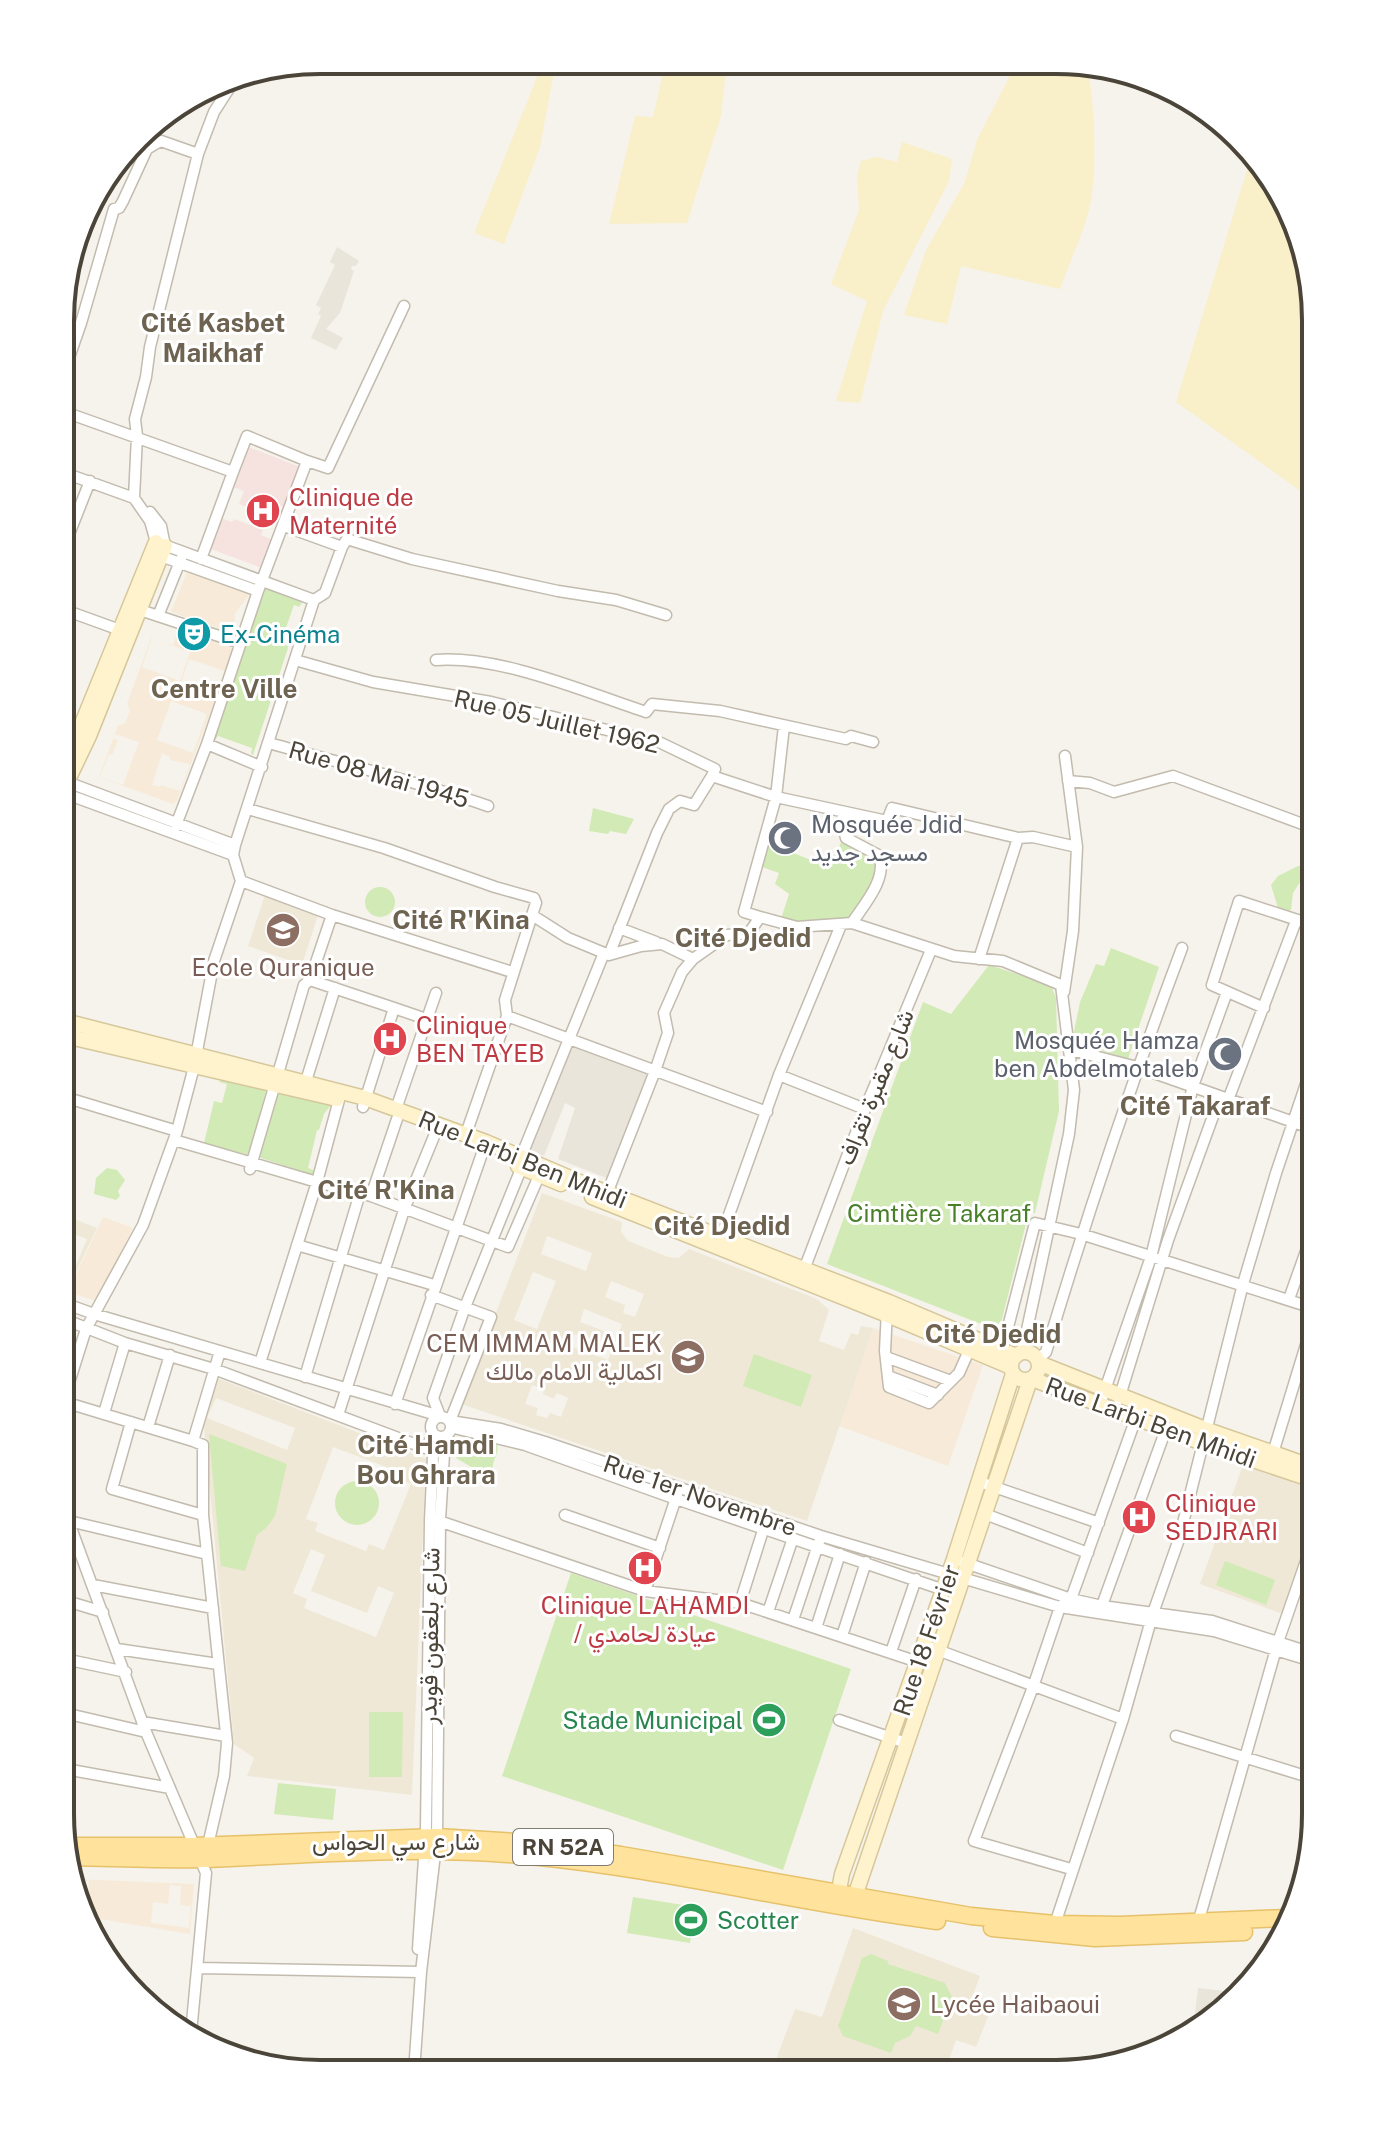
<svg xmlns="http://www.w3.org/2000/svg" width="1376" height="2134" font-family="'Public Sans',Vazirmatn,sans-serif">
	<rect width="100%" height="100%" fill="#f6f3ec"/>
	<path fill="#eae5da" d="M337 247 359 261 356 266H352L351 269 354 271 340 313 326 329 343 338 336 350 311 338 321 316 318 314 321 308 316 305 335 265 330 262Z
		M571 1045 651 1076 609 1179 558 1159 575 1108 565 1103 544 1156 527 1150Z
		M1198 1988 1242 1993 1227 2010 1193 2031Z"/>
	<path fill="#f7ead8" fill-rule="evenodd" d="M187 572 250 594 235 613 234 633 171 612Z
		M179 629 234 649 177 801 173 804 99 777 118 726 125 723 130 710 127 704 151 638 173 645ZM152 638 190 652 180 681 142 667ZM189 659 225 671 216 696 181 683ZM171 701 207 714 193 753 157 740ZM115 734 139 742 123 785 100 777 109 754 112 755 118 740 114 739ZM162 753 170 757V760L190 764 180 791 161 785 160 787 152 785Z
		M103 1217 133 1228 96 1301 68 1292Z
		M873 1328 983 1365 948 1466 839 1426Z
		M73 1879 194 1884 190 1934 82 1916 76 1894H88L89 1881ZM170 1885 181 1886 180 1905 191 1906 189 1928 151 1923 153 1902 168 1904Z"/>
	<path fill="#efe8d6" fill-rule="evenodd" d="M265 895 318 915 302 965 248 946Z
		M542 1193 622 1222 621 1232 628 1241 668 1257 679 1258 689 1249 817 1299 829 1310 819 1341 844 1350 851 1333 858 1335 861 1326 873 1328 807 1521 461 1404ZM547 1236 592 1253 586 1271 541 1254ZM533 1272 556 1281 537 1329 514 1320ZM611 1281 644 1294 635 1317 623 1313 625 1305 605 1297ZM584 1309 622 1324 608 1360 570 1346 575 1334 600 1343 604 1331 580 1322ZM532 1385 544 1389 543 1394 554 1399 557 1393 568 1398 561 1417 550 1413 547 1418 536 1415 538 1408 525 1404Z
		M61 1214 97 1228 67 1291 61 1289V1285L67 1287 87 1239 74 1234 61 1265Z
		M217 1378 426 1459 412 1795 247 1776 254 1758 234 1744 203 1417ZM216 1398 295 1428 287 1450 207 1418ZM333 1447 397 1471 395 1477 411 1484 384 1550 369 1544 366 1551 315 1531 318 1523 306 1519ZM311 1549 325 1555 311 1591 367 1613 378 1586 394 1593 376 1637 304 1608 307 1599 293 1593Z
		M1243 1465 1316 1490V1525L1283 1614 1200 1584Z
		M853 1928 980 1976 971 2000 991 2009 976 2047 956 2040 944 2074 771 2073 795 2009 822 2017Z"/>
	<path fill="#f6e3e0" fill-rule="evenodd" d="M246 446 300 467 262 568 208 548ZM233 487 244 491 239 504 268 515 273 503 284 507 271 539 261 535 263 530 234 519 232 522 221 518Z"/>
	<path fill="#d2eab5" d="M266 587 301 600 302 603 299 607 294 605 282 639 287 642 288 648 253 755 251 754 252 748 218 736 215 740H212Z
		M593 808 634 819 626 834 610 831 608 834 589 831Z
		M767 842 825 866 829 856 836 855 841 842 850 844 878 859 879 872 859 909 847 920 794 924 781 919 789 894 775 884 779 873 759 866Z
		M1298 866H1316V884L1300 882 1293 893 1291 910 1283 912 1278 908 1271 885 1278 876Z
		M365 902a15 15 0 1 1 30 0a15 15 0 1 1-30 0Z
		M1111 948 1159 967 1128 1059 1072 1041 1080 1002 1096 964 1104 966Z
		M989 965 1051 985 1056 998 1059 1111 1035 1213 1029 1212 999 1331 827 1264 923 1002 951 1014Z
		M223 1078 266 1090 249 1155 204 1143 214 1101 222 1103 227 1084 219 1082Z
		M280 1091 327 1102 331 1105 324 1114 319 1130H317L308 1168 313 1170V1175L258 1157 276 1094Z
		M107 1168 117 1170 125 1180 118 1191 120 1196 116 1200 94 1194 96 1178Z
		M754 1354 812 1375 801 1407 743 1386Z
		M209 1434 287 1464 275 1516 266 1528 257 1535 245 1571 221 1566Z
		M474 1441 497 1444C500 1454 492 1459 493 1468L487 1474 479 1467 473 1468 456 1458 461 1450Z
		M335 1503a22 22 0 1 1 44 0a22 22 0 1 1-44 0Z
		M1225 1561 1275 1580 1266 1605 1216 1585Z
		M571 1573 851 1669 783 1870 502 1776Z
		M369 1712H403L402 1777H369Z
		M278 1783 336 1789 333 1820 274 1814Z
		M633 1897 696 1907 690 1943 627 1933Z
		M871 1954 888 1961V1964L945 1983 952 1997 938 2034 916 2026 910 2036 895 2043 891 2053 843 2036 838 2026 862 1958Z"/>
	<path fill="#f9efc9" d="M541 61H556L540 147 504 244 474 233 536 80Z
		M650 61H727L721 116 687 223 609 224 635 116 653 117 662 77 648 69Z
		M1017 62H1086C1095 98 1097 163 1091 200 1087 226 1069 263 1060 289L961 266 947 324 904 315 926 250 965 182 977 140Z
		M902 142 952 159 949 181 883 311 860 403 836 401 867 301 831 284 859 210 857 175 861 161 876 157 897 162Z
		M1250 160 1296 220 1316 320V502L1176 402Z"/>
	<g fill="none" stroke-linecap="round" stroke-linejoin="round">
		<g stroke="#c2bbae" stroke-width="13">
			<path id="street" d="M138 138 155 144 161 141 198 154
				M62 388 68 372 65 369 81 323 114 209 119 208 123 201 147 149 155 144
				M62 411 233 472 247 436 307 461
				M62 472 134 498 150 521 156 542 314 600
				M134 498 137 436 135 419 146 377 150 347 198 154 214 112 237 76
				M150 512 161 526 165 546
				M284 526 342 547 325 593 314 600
				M342 547 347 539 412 559 558 591 616 600 666 615
				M62 552 90 481
				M155 554 258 591 207 744 173 833
				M201 559 233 472
				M258 591 307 461 328 468 404 306
				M62 609 120 630
				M140 610 240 643
				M158 616 181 559
				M295 660 373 682 491 702 661 743 715 769 712 776 776 797 887 821 892 808 1018 838 1033 837 1077 847
				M436 660C500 655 585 692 646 712L652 704 720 711 846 739 851 736 873 742
				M269 743C343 764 416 781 488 806
				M207 744 262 767
				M1068 781 1090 783 1114 792 1173 776 1316 829
				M67 782 235 845
				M61 792 233 855
				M248 809 384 848 495 887 534 898 536 903 532 915 568 938 609 955 641 946 662 944 693 959
				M843 812 842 823 846 838 880 856C886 881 865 903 852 923
				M241 881 332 915 310 980 304 985 250 1169
				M332 915 512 972
				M760 917 744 912 776 797 784 726
				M619 928 656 942
				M609 955 657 833 669 809 680 801 694 805 712 776
				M979 959 1018 838
				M310 980 394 1008 363 1107
				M1064 992 1073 931 1077 847 1065 756
				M394 1008 426 1019
				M1264 1008 1212 985 1239 901 1316 926
				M507 1016 767 1112
				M1071 1050 1137 1067 1316 1130
				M61 1075 74 1031
				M779 1075 865 1109
				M306 1081 335 988
				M61 1096 177 1131
				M340 1096 317 1182 371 1196 508 1247 542 1169
				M1228 1100 1296 921
				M396 1109 436 993
				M466 1134 507 1016 505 1000 532 915
				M174 1140 317 1182 260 1363
				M521 1157 604 953
				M371 1196 397 1119
				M606 1196 655 1071 668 1033 664 1013 682 972 693 959 727 935 749 933 760 917 797 927 852 923 954 956 1003 961 1061 985 1074 1090 1069 1134 1022 1353
				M720 1240 779 1075 841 925
				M297 1245 434 1285
				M802 1275 865 1109 931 950
				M431 1295 491 1317 450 1421 501 1429 545 1442 821 1536 1060 1607 1214 1631 1315 1662
				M1289 1299 1316 1223
				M61 1302 94 1314 440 1416
				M887 1310 885 1351 889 1387 929 1403 959 1373 971 1346
				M61 1318 125 1343 214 1369 425 1448 433 1437
				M1002 1350 1035 1223 1081 1234 1316 1309
				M886 1357 951 1381
				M1037 1360 1046 1352C1087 1215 1132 1081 1182 948
				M888 1376 938 1395
				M305 1377 360 1193
				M1119 1399 1168 1240 1220 1097
				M61 1401 193 1441 220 1351
				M63 1402 86 1329 143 1225 177 1131 194 1067 214 961 241 881 233 855 235 845 314 600
				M395 1404 486 1142
				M1100 1404 1151 1257 1193 1086 1227 992
				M104 1413 125 1343
				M338 1415 405 1207 439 1124
				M440 1416 433 1398 465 1307 523 1164
				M431 1427a10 10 0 1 1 20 0a10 10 0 1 1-20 0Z
				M131 1422 112 1489 203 1515 227 1743 224 1776 208 1845
				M148 1427 170 1355
				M454 1428 525 1445 676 1499 947 1591
				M193 1441 203 1445V1515
				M1273 1453 1316 1312
				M980 1482 1099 1523
				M60 1498 146 1732 206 1873 191 2033
				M985 1514 1088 1553
				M565 1515 660 1548
				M436 1520 645 1591 740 1603 918 1662
				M69 1521 207 1554
				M60 1545 71 1527
				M963 1562 1071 1599 1102 1606 1212 1621 1315 1654
				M93 1585 213 1608
				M645 1591 677 1495
				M60 1599 103 1612
				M740 1603 765 1524
				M1100 1611 1166 1429
				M768 1612 793 1538
				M793 1620 819 1542
				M816 1628 840 1554
				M842 1636 866 1562
				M924 1645 1123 1719
				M117 1649 218 1664
				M1306 1651 1315 1623
				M891 1652 916 1579
				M60 1658 126 1672
				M60 1712 146 1732
				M839 1720 906 1743
				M142 1722 226 1736
				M1176 1736 1315 1779
				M60 1768 170 1788
				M1071 1869 974 1841 1033 1687 1060 1607 1071 1599 1141 1404
				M1198 1923 1278 1642 1316 1532
				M1055 1924 1123 1719 1153 1613 1179 1539 1243 1284 1276 1173 1316 1054
				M418 1949 426 1829 430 1520 434 1435
				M197 1968 421 1972
				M414 2072 421 1972 437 1837 440 1520 445 1437"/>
		</g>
		<g stroke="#d6c79b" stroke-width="17">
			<path id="secondary" d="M61 764 79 731 156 542
				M61 786 67 782 89 736 165 546
				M61 1020 365 1098 486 1142 582 1183 889 1302 1016 1356
				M61 1035 337 1099
				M518 1166 561 1184
				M592 1197 885 1314 1011 1367
				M1011 1366a14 14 0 1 1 28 0a14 14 0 1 1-28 0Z
				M1039 1363 1205 1429 1316 1468
				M1032 1379 1205 1444 1316 1481
				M837 1901 842 1874 954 1559 1013 1374
				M855 1904V1896L1030 1380"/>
		</g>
		<g stroke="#e6c16a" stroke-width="19">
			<path id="primary" d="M66 1846H194L437 1837 532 1843 621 1855 971 1916 1055 1924 1120 1925 1286 1918
				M69 1857C113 1858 158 1860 202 1859 311 1855 421 1845 530 1856 667 1869 801 1904 937 1921
				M992 1928 1095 1938 1244 1932"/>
		</g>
		<use href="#street" stroke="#fff" stroke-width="10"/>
		<use href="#secondary" stroke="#fff3cd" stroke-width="14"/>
		<use href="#primary" stroke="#ffe39c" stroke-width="16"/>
	</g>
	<defs>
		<g id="hospital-disc" transform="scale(1.8)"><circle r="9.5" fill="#e0444e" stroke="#fff"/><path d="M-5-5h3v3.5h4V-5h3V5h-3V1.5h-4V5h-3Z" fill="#fff"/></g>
		<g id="theatre-disc" transform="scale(1.8)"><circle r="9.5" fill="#0f9aa8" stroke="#fff"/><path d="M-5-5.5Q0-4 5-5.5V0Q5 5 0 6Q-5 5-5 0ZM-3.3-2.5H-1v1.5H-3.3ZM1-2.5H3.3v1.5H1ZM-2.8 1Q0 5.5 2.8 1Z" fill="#fff"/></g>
		<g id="mosque-disc" transform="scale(1.8)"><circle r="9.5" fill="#6b7280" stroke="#fff"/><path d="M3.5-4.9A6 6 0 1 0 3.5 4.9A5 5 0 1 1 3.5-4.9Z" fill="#fff"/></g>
		<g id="university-disc" transform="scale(1.8)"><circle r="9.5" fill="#8d6e63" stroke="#fff"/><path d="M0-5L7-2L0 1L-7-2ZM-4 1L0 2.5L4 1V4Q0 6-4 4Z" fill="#fff"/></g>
		<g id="stadium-disc" transform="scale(1.8)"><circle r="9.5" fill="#2e9e5b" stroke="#fff"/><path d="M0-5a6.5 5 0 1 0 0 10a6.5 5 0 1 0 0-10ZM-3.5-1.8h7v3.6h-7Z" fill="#fff"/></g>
	</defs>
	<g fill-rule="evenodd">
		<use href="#hospital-disc" x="263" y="511"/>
		<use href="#theatre-disc" x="194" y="634"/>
		<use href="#mosque-disc" x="785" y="838"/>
		<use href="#university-disc" x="283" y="930"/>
		<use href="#hospital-disc" x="390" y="1039"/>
		<use href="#mosque-disc" x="1225" y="1054"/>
		<use href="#university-disc" x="688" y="1357"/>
		<use href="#hospital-disc" x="1139" y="1517"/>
		<use href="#hospital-disc" x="645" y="1568"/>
		<use href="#stadium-disc" x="769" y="1720"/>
		<use href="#stadium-disc" x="691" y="1920"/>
		<use href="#university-disc" x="904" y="2004"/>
	</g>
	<g text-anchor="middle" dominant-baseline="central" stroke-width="6" stroke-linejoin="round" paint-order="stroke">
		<rect fill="#fff" stroke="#817c74" stroke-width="2" x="513" y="1829" width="100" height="36" rx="6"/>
		<g font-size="22" font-weight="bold" fill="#4b4439">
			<text x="563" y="1847">RN 52A</text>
		</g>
		<g font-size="24" fill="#be3a42" stroke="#fff" text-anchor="start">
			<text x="289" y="497">Clinique de<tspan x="289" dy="28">Maternité</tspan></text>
			<text x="416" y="1025">Clinique<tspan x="416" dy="28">BEN TAYEB</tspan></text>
			<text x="1165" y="1503">Clinique<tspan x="1165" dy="28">SEDJRARI</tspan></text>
			<text x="645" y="1605" text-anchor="middle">Clinique LAHAMDI<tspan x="645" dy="28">/ عيادة لحامدي</tspan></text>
		</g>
		<g font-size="24" fill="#0d838f" stroke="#fff" text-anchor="start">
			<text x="220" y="634">Ex-Cinéma</text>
		</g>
		<g font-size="24" fill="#4b4439" stroke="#fff">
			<text transform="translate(557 721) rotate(13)">Rue 05 Juillet 1962</text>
			<text transform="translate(379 774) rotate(16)">Rue 08 Mai 1945</text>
			<text transform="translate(875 1087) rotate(-68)">شارع مقبرة تقراف</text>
			<text transform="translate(523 1159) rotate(22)">Rue Larbi Ben Mhidi</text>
			<text transform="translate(1151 1422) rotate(20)">Rue Larbi Ben Mhidi</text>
			<text transform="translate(700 1495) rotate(19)">Rue 1er Novembre</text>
			<text transform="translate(429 1636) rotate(-89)">شارع بلعقون قويدر</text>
			<text transform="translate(926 1640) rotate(-71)">Rue 18 Février</text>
			<text x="396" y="1841">شارع سي الحواس</text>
		</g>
		<g font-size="24" fill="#5b616d" stroke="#fff" text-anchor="start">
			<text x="811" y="824">Mosquée Jdid<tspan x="811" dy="28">مسجد جديد</tspan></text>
			<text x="1199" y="1040" text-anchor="end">Mosquée Hamza<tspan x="1199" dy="28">ben Abdelmotaleb</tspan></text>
		</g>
		<g font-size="24" fill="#785e54" stroke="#fff">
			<text x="283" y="967">Ecole Quranique</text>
			<text x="662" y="1343" text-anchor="end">CEM IMMAM MALEK<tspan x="662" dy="28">اكمالية الامام مالك</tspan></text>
			<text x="930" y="2004" text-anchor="start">Lycée Haibaoui</text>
		</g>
		<g font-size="24" fill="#4a7f2a" stroke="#fff">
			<text x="939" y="1213">Cimtière Takaraf</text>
		</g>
		<g font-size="24" fill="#27864d" stroke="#fff" text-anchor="end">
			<text x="743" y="1720">Stade Municipal</text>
			<text x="717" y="1920" text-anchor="start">Scotter</text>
		</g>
		<g font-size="26" font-weight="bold" fill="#6e6250" stroke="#fff">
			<text x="213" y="322">Cité Kasbet<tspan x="213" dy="30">Maikhaf</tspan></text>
			<text x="224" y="688">Centre Ville</text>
			<text x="461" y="919">Cité R'Kina</text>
			<text x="743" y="937">Cité Djedid</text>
			<text x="1195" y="1105">Cité Takaraf</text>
			<text x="386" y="1189">Cité R'Kina</text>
			<text x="722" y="1225">Cité Djedid</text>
			<text x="993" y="1333">Cité Djedid</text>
			<text x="426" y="1444">Cité Hamdi<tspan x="426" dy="30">Bou Ghrara</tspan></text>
		</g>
	</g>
	<path d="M0 0H1376V2134H0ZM320 74H1056A246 246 0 0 1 1302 320V1814A246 246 0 0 1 1056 2060H320A246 246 0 0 1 74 1814V320A246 246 0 0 1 320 74Z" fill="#fff" fill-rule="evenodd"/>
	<path fill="none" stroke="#4b4439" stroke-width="4" d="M320 74H1056A246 246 0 0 1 1302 320V1814A246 246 0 0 1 1056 2060H320A246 246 0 0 1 74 1814V320A246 246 0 0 1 320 74Z"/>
</svg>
